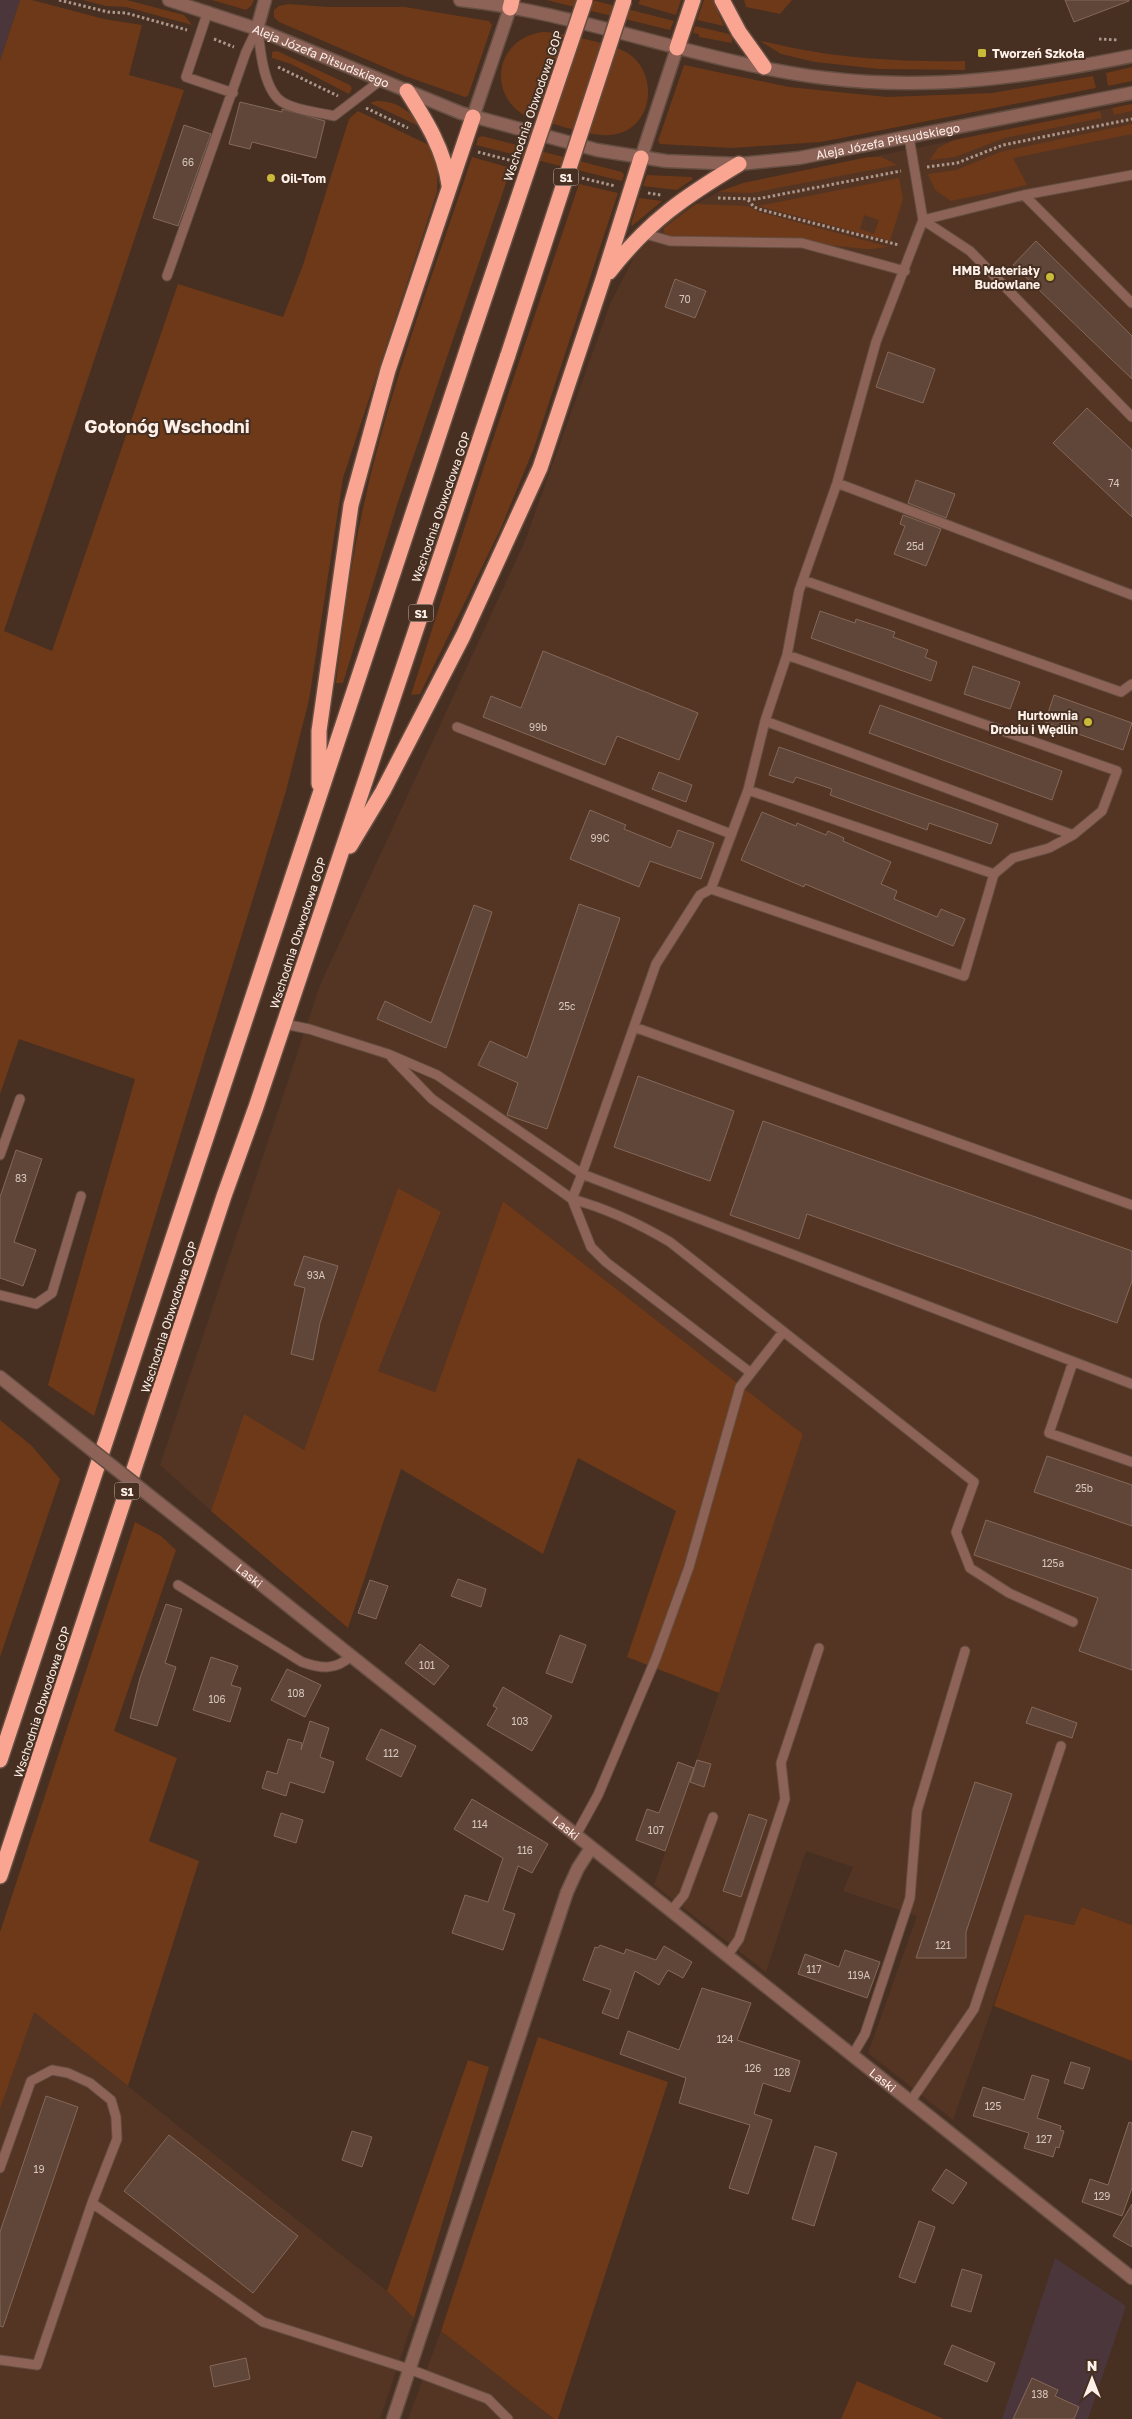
<svg xmlns="http://www.w3.org/2000/svg" width="1132" height="2419" font-family="'Golos Text',sans-serif">
	<rect width="100%" height="100%" fill="#472f21"/>
	<path fill="#4b363b" d="M0 0H20L0 61Z
		M1055 2258 1126 2306 1088 2419H1002Z"/>
	<path fill="#543524" d="M1132 104V1925L1083 1907 1075 1925 1025 1914 953 2120 868 2053 917 1916 843 1891 853 1867 806 1851 766 1972 654 1885 719 1693 803 1434 503 1201 435 1392 378 1371 441 1213 398 1188 304 1450 244 1415 211 1511 160 1465 320 985 525 541 610 304 634 257 664 225 683 211 718 192 743 183Z
		M33 2011 387 2291 414 2318 380 2419H0V2109Z
		M441 2331 554 2419H408Z"/>
	<path fill="#6d3919" fill-rule="evenodd" d="M20 0H32L104 19 142 25 129 75 184 90 4 631 52 651 178 284 283 317 303 265 349 119 358 111 431 146 438 165 437 192 343 478 309 700 286 791 94 1416 48 1385 135 1079 19 1039 0 1094V61Z
		M83 0H127L184 15 192 25 126 7 106 6Z
		M212 0H254L251 6 246 10Z
		M546 0H592L674 21 670 30Z
		M640 0H681L676 15 638 4Z
		M704 0H713L724 26 697 20Z
		M744 0H792L780 14 746 7Z
		M288 4 328 7H405L489 21 492 25 468 96 465 97 405 76 279 22 274 17V10L279 6Z
		M695 26 729 34 732 38V43L699 37V34L693 33Z
		M544 32C562 33 615 44 629 54 660 75 653 132 610 135 589 137 546 121 524 115 485 91 498 36 544 32Z
		M760 41C771 43 782 46 793 48 849 59 908 62 965 61V70L879 69 815 62 781 54Z
		M277 51 350 85 352 89 349 94 291 64 272 58V52Z
		M684 65 789 87 887 97 992 93 1093 76 1096 88 821 142 732 148 660 144 658 141Z
		M1132 67V81L1108 86 1106 73Z
		M376 101C398 101 410 111 423 128L370 103Z
		M1132 104V111L1114 115 1112 108Z
		M1100 111 1102 118 1005 138 955 157 930 160 938 148 954 140Z
		M1132 124V134L1013 158 1027 185 951 201 935 190 928 174 956 170 1000 152Z
		M482 136 622 172 624 175 622 181 476 145 478 138Z
		M472 157 511 168 397 505 343 683H336C343 627 349 573 361 518 386 395 433 276 472 157Z
		M868 157H882L897 165 752 193 718 192 743 183Z
		M647 175 691 177 693 179 677 190 643 186Z
		M899 178 903 199 890 241 758 206ZM864 215 879 220 874 234 860 229Z
		M579 184 618 193 534 448 501 528 420 694 411 695 491 445Z
		M639 198 662 201 632 226 631 224Z
		M696 204 748 206 759 212 889 247C881 247 874 250 866 249 801 242 736 237 670 236L664 233V228Z
		M398 1188 441 1212 378 1371 435 1392 503 1201 803 1434 719 1693 627 1657 676 1511 578 1458 543 1554 401 1469 348 1628 211 1511 244 1414 304 1450Z
		M0 1420 32 1446 60 1479 0 1657Z
		M135 1522 161 1536 176 1550 114 1731 177 1758 149 1841 199 1861 128 2086 34 2012 0 2109V1932Z
		M1082 1907 1132 1925V2061L994 2006 1025 1914 1074 1925Z
		M538 2037 668 2082 558 2419H554L441 2331Z
		M468 2060 489 2067 414 2318 387 2291Z
		M857 2381 944 2419H841Z"/>
	<path fill="#604638" stroke="#846859" d="M1065 0H1129V1L1074 22Z
		M240 102 282 112V109L325 121 316 158 252 142 250 149 229 144Z
		M184 125 211 134 178 226 153 218Z
		M1036 241 1132 336V379L1013 265Z
		M675 279 706 291 695 318 665 307Z
		M888 352 935 369 923 403 876 387Z
		M1087 408 1132 450V517L1053 443Z
		M916 480 955 494 946 518 908 503Z
		M903 515 941 529 926 566 894 554 905 526 900 524Z
		M820 611 855 623 856 619 895 632 893 637 928 650 925 657 937 662 931 681 811 638Z
		M543 651 698 713 679 760 617 736 605 765 483 717 491 696 521 708Z
		M973 666 1020 682 1010 709 964 694Z
		M1054 695 1132 723 1123 750 1045 722Z
		M880 705 1062 771 1052 800 869 733Z
		M779 747 998 824 991 844 929 823 927 830 830 795 832 789 796 777 793 783 769 775Z
		M659 772 692 785 686 802 652 789Z
		M590 810 626 825 624 829 671 848 678 830 714 843 701 879 650 861 639 887 570 859Z
		M762 812 796 826 797 823 826 835 828 831 844 838 843 841 891 862 881 884 897 891 894 899 937 917 941 909 965 919 953 946 805 884 804 887 741 860Z
		M579 904 620 918 547 1129 507 1115 518 1083 478 1065 490 1041 527 1058Z
		M474 905 492 912 446 1048 377 1019 385 1001 431 1023Z
		M638 1076 734 1111 710 1181 614 1147Z
		M763 1121 1132 1251V1281L1117 1323 807 1214 799 1239 730 1215Z
		M16 1150 42 1159 14 1242 36 1250 23 1286 0 1278V1197Z
		M304 1256 338 1266 320 1323 313 1360 291 1354 305 1288 294 1285Z
		M1047 1456 1132 1485V1526L1034 1492Z
		M986 1520 1132 1570V1670L1079 1651 1098 1598 974 1555Z
		M458 1579 486 1589 481 1607 451 1596Z
		M370 1580 388 1586 376 1619 358 1613Z
		M166 1604 182 1609 165 1663 176 1667 157 1726 130 1718 140 1678Z
		M560 1635 586 1645 572 1683 546 1673Z
		M420 1644 449 1666 434 1685 405 1663Z
		M211 1657 238 1666 231 1685 241 1688 230 1722 193 1710Z
		M287 1669 321 1685 305 1717 271 1700Z
		M503 1687 552 1716 532 1751 487 1725 497 1708 493 1706Z
		M1032 1707 1077 1723 1072 1738 1026 1723Z
		M310 1721 329 1728 320 1757 334 1762 324 1793 290 1782 286 1796 262 1788 267 1771 277 1774 288 1739 302 1743 301 1750Z
		M381 1729 416 1746 401 1777 366 1759Z
		M697 1760 711 1764 704 1787 690 1782Z
		M678 1762 694 1768 665 1851 636 1840 647 1809 659 1813Z
		M975 1782 1012 1794 966 1932V1958H916Z
		M472 1799 548 1844 532 1873 518 1866 503 1910 515 1914 503 1950 452 1933 465 1895 488 1902 503 1858 454 1829Z
		M281 1813 303 1820 296 1843 274 1836Z
		M749 1814 767 1820 741 1897 723 1891Z
		M600 1945 624 1954 626 1949 656 1960 664 1946 692 1962 683 1978 668 1970 659 1985 635 1971 618 2019 602 2013 611 1990 583 1980 595 1947 598 1948Z
		M845 1950 880 1962 867 1998 798 1974 805 1954 839 1967Z
		M702 1988 751 2003 737 2040 800 2061 790 2092 763 2083 754 2114 772 2120 748 2194 729 2188 750 2125 679 2103 686 2078 620 2054 628 2031 679 2050Z
		M1071 2062 1090 2068 1083 2089 1064 2083Z
		M1032 2075 1049 2080 1037 2118 1061 2126 1060 2130 1064 2131 1059 2148 1056 2147 1053 2157 1024 2148 1029 2133 973 2116 983 2087 1024 2100Z
		M46 2096 78 2107 3 2327 0 2326V2232Z
		M1129 2122 1132 2123V2188L1122 2216 1082 2202 1090 2179 1108 2185Z
		M352 2131 372 2137 362 2167 342 2160Z
		M169 2135 298 2236 253 2293 124 2191Z
		M815 2146 837 2153 814 2226 792 2219Z
		M946 2169 967 2183 953 2204 932 2190Z
		M1132 2204V2247L1113 2236Z
		M919 2221 935 2227 915 2283 899 2277Z
		M962 2269 982 2275 971 2312 951 2306Z
		M952 2345 995 2363 987 2382 944 2364Z
		M246 2358 250 2379 214 2387 210 2366Z
		M1032 2378 1058 2390 1055 2396 1079 2407 1074 2419H1013Z"/>
	<g fill="none" stroke-linecap="round" stroke-linejoin="round">
		<g stroke="#644e41" stroke-width="11">
			<path id="service" d="M208 11 186 77 233 93
				M258 29C260 51 264 93 284 103 298 111 318 112 334 116L381 80
				M909 137 923 220 876 342 837 483 799 591 787 655 765 721 748 790 711 889 700 895 656 964 582 1174 1132 1384
				M1132 175 1024 195 923 220 970 251 1132 417
				M1024 195 1132 303
				M642 233 670 241 802 243 905 271
				M167 276 246 52 257 29
				M837 483 1132 595
				M803 580 1121 692 1132 684
				M765 721 1073 835
				M457 727 731 834
				M748 790 994 874
				M711 889 964 976 994 874 1013 858 1049 848 1073 835 1102 811 1117 771 787 655
				M284 1024 309 1029 388 1054 437 1075 582 1174 572 1199C608 1209 638 1223 670 1242L974 1482 956 1532 970 1568 1009 1593 1073 1622
				M634 1027 1132 1205
				M392 1058 432 1099 572 1199 591 1247 606 1262 751 1373
				M0 1155 20 1099
				M0 1295 36 1304 52 1293 81 1196
				M1073 1362 1049 1433 1132 1462
				M178 1585 302 1662C322 1669 336 1670 351 1656
				M576 1835 598 1795 656 1658 689 1567 740 1387 783 1332
				M671 1911 684 1895 713 1817
				M727 1956 739 1939 785 1799 781 1763 819 1648
				M852 2056 865 2034 910 1898 917 1811 965 1651
				M910 2102 974 2009 1061 1746
				M0 2168 31 2081 52 2070 68 2073 90 2083 111 2100 116 2117 117 2139 92 2203 37 2365 0 2360
				M92 2203 263 2322 409 2369 488 2399 508 2419"/>
		</g>
		<g stroke="#644e41" stroke-width="15">
			<g id="minor">
				<path d="M0 1377 30 1401"/>
				<path id="s1" d="M198 1534 1132 2278"/>
				<path d="M393 2419 567 1892 578 1868 591 1848"/>
			</g>
		</g>
		<g stroke="#644e41" stroke-width="15">
			<g id="tertiary">
				<path id="s2" d="M169 0 257 29 461 113 597 150 666 161 739 164 799 158 1132 93"/>
				<path d="M460 0C582 13 702 63 825 78 931 91 1028 77 1132 56"/>
				<path d="M257 29 265 0"/>
				<path d="M473 117 510 8"/>
				<path d="M641 158 677 48"/>
			</g>
		</g>
		<g stroke="#644e41" stroke-width="18">
			<path id="motorway" d="M722 0 739 32 764 67
				M510 8 512 0
				M677 48 693 0
				M407 91C426 121 444 149 449 185
				M609 272C649 221 684 197 739 164
				M319 784V731L351 505 388 370 473 117
				M350 846 383 791 463 636 540 468 603 279 641 158
				M0 1760 471 338
				M0 1876 224 1196 256 1107 508 355"/>
		</g>
		<path stroke="#aa988e" stroke-width="3" stroke-dasharray="2.5 2.5" stroke-linecap="butt" d="M59 0 108 12 126 13 187 30
			M214 39 234 47
			M1099 39 1119 40
			M278 67 338 96
			M366 108 408 128
			M478 152 513 161
			M927 167 957 163 1003 145 1132 119
			M582 178 615 186
			M648 193 661 195
			M718 198 757 199 901 171
			M748 200 754 207 762 210 899 245"/>
		<use href="#service" stroke="#8d6358" stroke-width="9"/>
		<use href="#minor" stroke="#8d6358" stroke-width="12"/>
		<use href="#tertiary" stroke="#8d6358" stroke-width="12"/>
		<use href="#motorway" stroke="#f9a591" stroke-width="15"/>
		<g stroke="#644e41" stroke-width="15" stroke-linecap="butt">
			<path id="minor-bridge" d="M30 1401 198 1534"/>
		</g>
		<g stroke="#644e41" stroke-width="18" stroke-linecap="butt">
			<path id="motorway-bridge" d="M471 338 585 0
				M508 355 624 0"/>
		</g>
		<use href="#minor-bridge" stroke="#8d6358" stroke-width="12"/>
		<use href="#motorway-bridge" stroke="#f9a591" stroke-width="15"/>
	</g>
	<g fill="#caba3a" stroke="#472f21" stroke-width="2">
		<rect x="977" y="48" width="10" height="10" rx="2.5"/>
		<circle cx="271" cy="178" r="5"/>
		<circle cx="1050" cy="277" r="5"/>
		<circle cx="1088" cy="722" r="5"/>
	</g>
	<g text-anchor="middle" dominant-baseline="central" stroke-width="4" stroke-linejoin="round" paint-order="stroke">
		<g font-size="10" fill="#d6c6bd">
			<text x="188" y="162">66</text>
			<text x="685" y="299">70</text>
			<text x="1114" y="483">74</text>
			<text x="915" y="546">25d</text>
			<text x="538" y="727">99b</text>
			<text x="600" y="838">99C</text>
			<text x="567" y="1006">25c</text>
			<text x="21" y="1178">83</text>
			<text x="316" y="1275">93A</text>
			<text x="1084" y="1488">25b</text>
			<text x="1053" y="1563">125a</text>
			<text x="427" y="1665">101</text>
			<text x="296" y="1693">108</text>
			<text x="217" y="1699">106</text>
			<text x="520" y="1721">103</text>
			<text x="391" y="1753">112</text>
			<text x="480" y="1824">114</text>
			<text x="656" y="1830">107</text>
			<text x="525" y="1850">116</text>
			<text x="943" y="1945">121</text>
			<text x="814" y="1969">117</text>
			<text x="859" y="1975">119A</text>
			<text x="725" y="2039">124</text>
			<text x="753" y="2068">126</text>
			<text x="782" y="2072">128</text>
			<text x="993" y="2106">125</text>
			<text x="1044" y="2139">127</text>
			<text x="39" y="2169">19</text>
			<text x="1102" y="2196">129</text>
			<text x="1040" y="2394">138</text>
		</g>
		<g fill="#472f21" stroke="#c6b6ad" stroke-width="1">
			<rect x="553.5" y="168.5" width="25" height="17" rx="4"/>
			<rect x="408.5" y="604.5" width="25" height="17" rx="4"/>
			<rect x="114.5" y="1482.5" width="25" height="17" rx="4"/>
		</g>
		<g font-size="11" font-weight="bold" fill="#fdf0e9">
			<text x="566" y="177">S1</text>
			<text x="421" y="613">S1</text>
			<text x="127" y="1491">S1</text>
		</g>
		<g font-size="12" font-weight="bold" fill="#fdf0e9" stroke="#472f21" text-anchor="start">
			<text x="992" y="53">Tworzeń Szkoła</text>
			<text x="281" y="178">Oil-Tom</text>
			<text x="1040" y="270" text-anchor="end">HMB Materiały<tspan x="1040" dy="14">Budowlane</tspan></text>
			<text x="1078" y="715" text-anchor="end">Hurtownia<tspan x="1078" dy="14">Drobiu i Wędlin</tspan></text>
		</g>
		<g font-size="12" fill="#fdf0e9" stroke="#472f21">
			<text stroke="none"><textPath href="#s2" startOffset="162">Aleja Józefa Piłsudskiego</textPath></text>
			<text transform="translate(533 106) rotate(-71)">Wschodnia Obwodowa GOP</text>
			<text stroke="none"><textPath href="#s2" startOffset="748">Aleja Józefa Piłsudskiego</textPath></text>
			<text transform="translate(441 507) rotate(-71)">Wschodnia Obwodowa GOP</text>
			<text transform="translate(298 933) rotate(-72)">Wschodnia Obwodowa GOP</text>
			<text transform="translate(169 1317) rotate(-72)">Wschodnia Obwodowa GOP</text>
			<text stroke="none"><textPath href="#s1" startOffset="66">Laski</textPath></text>
			<text transform="translate(42 1702) rotate(-72)">Wschodnia Obwodowa GOP</text>
			<text stroke="none"><textPath href="#s1" startOffset="471">Laski</textPath></text>
			<text stroke="none"><textPath href="#s1" startOffset="876">Laski</textPath></text>
		</g>
		<g font-size="18" font-weight="bold" fill="#fdf0e9" stroke="#472f21">
			<text x="167" y="426">Gołonóg Wschodni</text>
		</g>
	</g>
	<g transform="translate(1092 2379)" stroke="#472f21" stroke-width="4" paint-order="stroke">
	<path d="M0-4L9 19L0 12L-9 19Z" fill="#fdf0e9"/>
	<text y="-8" font-size="14" font-weight="bold" text-anchor="middle" fill="#fdf0e9">N</text>
	</g>
</svg>
